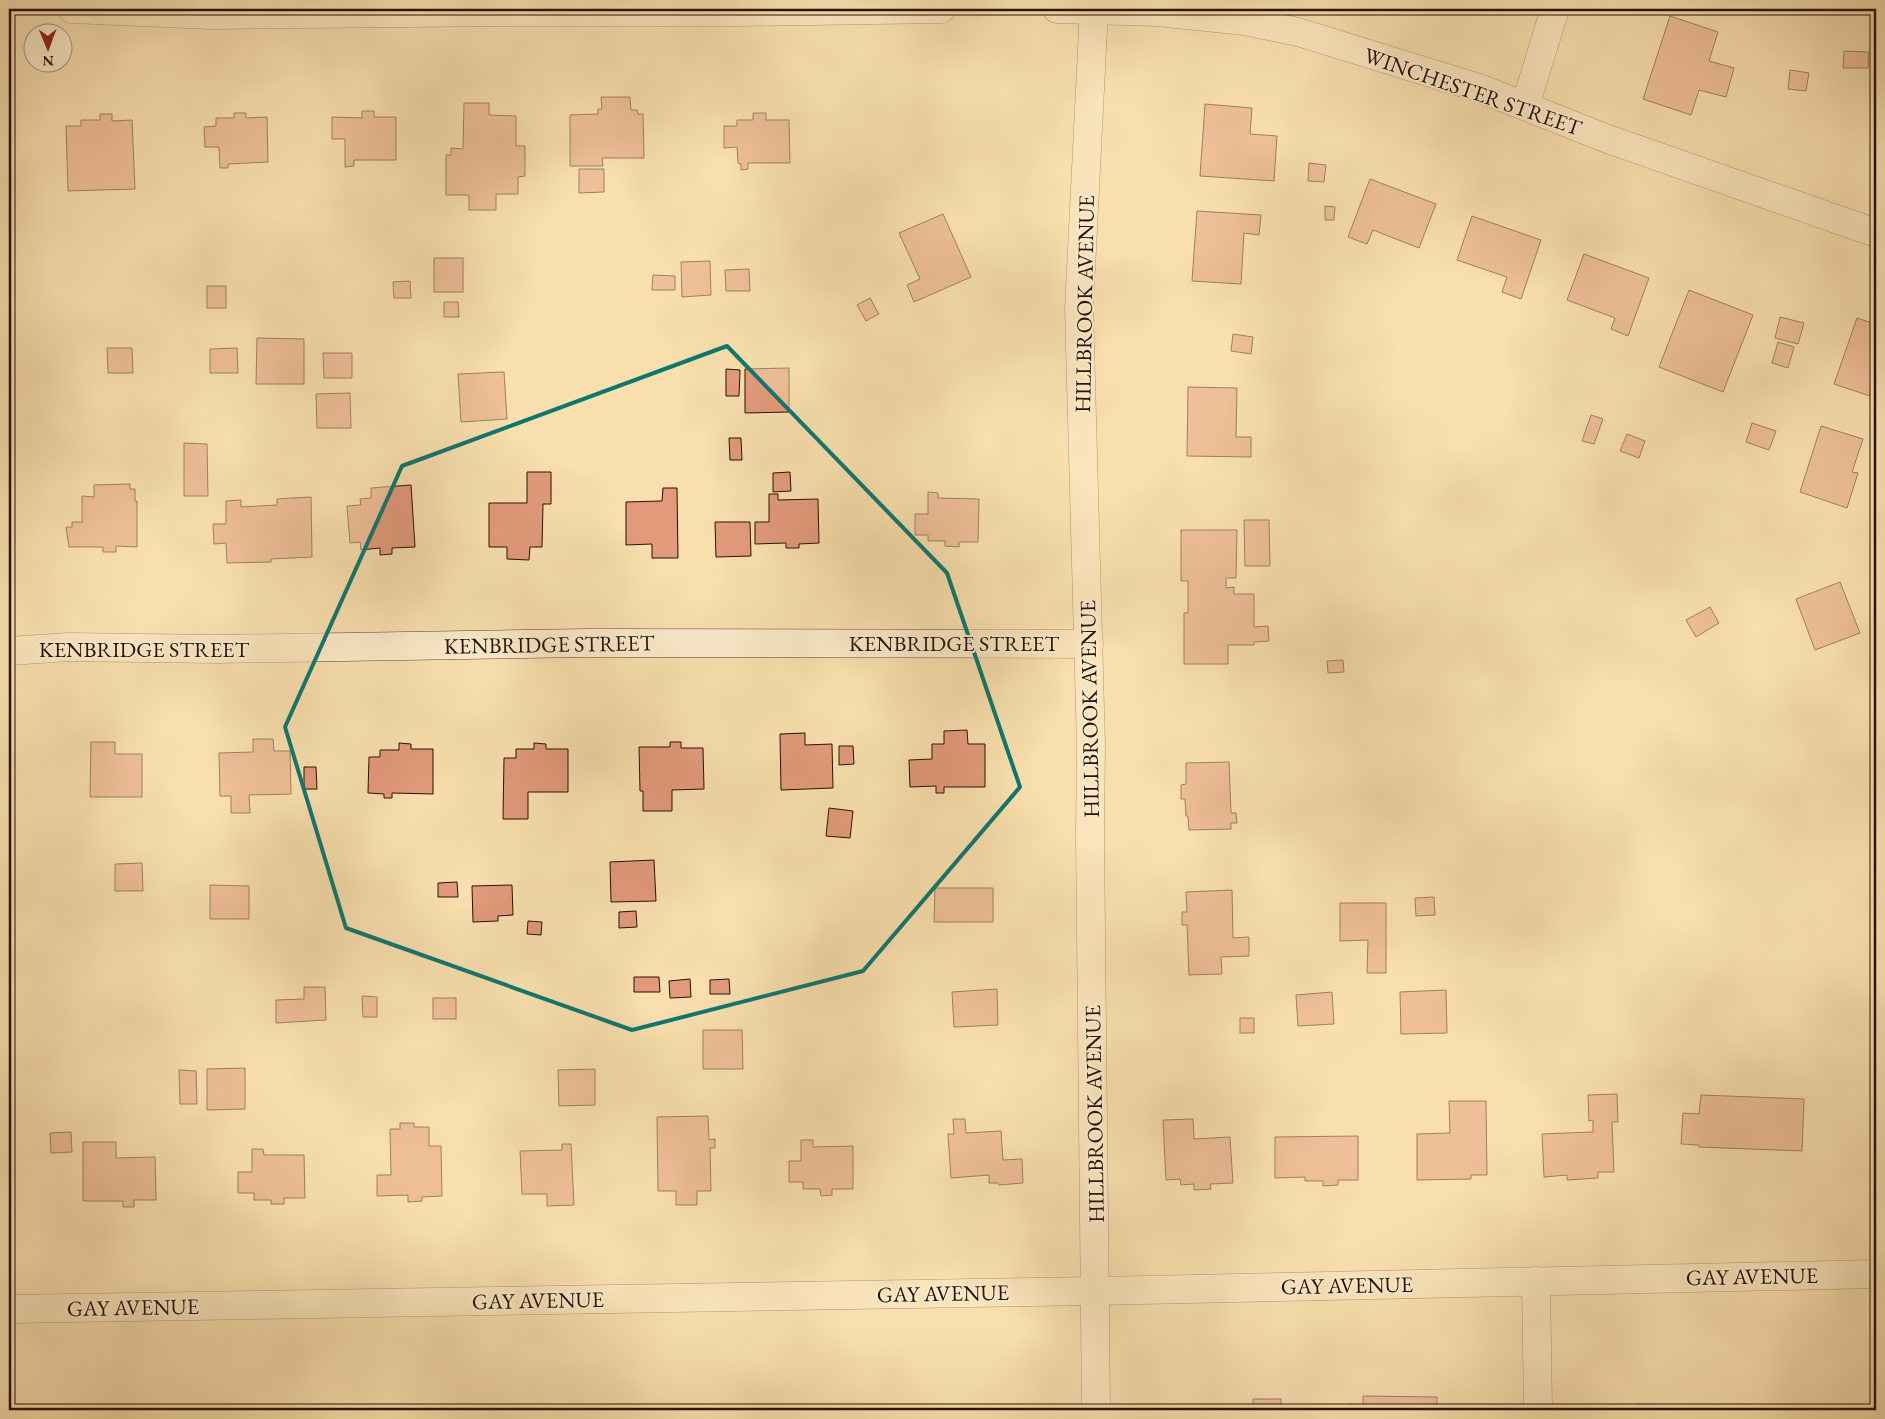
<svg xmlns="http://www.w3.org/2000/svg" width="1885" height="1419" font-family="'EB Garamond',serif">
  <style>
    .building { fill: #e29a7a; stroke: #261107 }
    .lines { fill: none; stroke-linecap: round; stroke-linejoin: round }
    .minor-casing { stroke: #5b4431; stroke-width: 29 }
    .minor { stroke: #fbeaca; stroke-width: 28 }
    .marked { fill: none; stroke: #0f766e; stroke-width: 4; stroke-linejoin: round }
    .labels { text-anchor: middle; stroke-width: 4; stroke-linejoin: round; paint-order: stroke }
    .street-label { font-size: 22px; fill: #261107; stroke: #fbeaca }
  </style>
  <rect width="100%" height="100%" fill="#f9dfae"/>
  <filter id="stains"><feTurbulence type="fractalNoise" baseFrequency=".004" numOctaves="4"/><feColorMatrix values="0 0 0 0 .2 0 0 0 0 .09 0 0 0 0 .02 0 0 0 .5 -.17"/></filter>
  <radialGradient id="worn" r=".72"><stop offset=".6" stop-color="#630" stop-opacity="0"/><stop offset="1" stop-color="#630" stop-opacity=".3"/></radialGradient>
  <g class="building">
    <polygon points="1670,16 1718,32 1709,61 1734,68 1726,97 1699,90 1691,115 1643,99"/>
    <polygon points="1844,51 1869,52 1868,68 1843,68"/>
    <polygon points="1790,70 1809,73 1806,91 1788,89"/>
    <polygon points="601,97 630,97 631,110 637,110 638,114 643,114 644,158 602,158 603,166 570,166 570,115 598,114 598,109 602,109"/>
    <polygon points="464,103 489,103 489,115 516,116 516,146 525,146 525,176 518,177 518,194 496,194 496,210 469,210 469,195 446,195 446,155 451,155 451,148 463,149"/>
    <polygon points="1205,104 1252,108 1250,134 1277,136 1274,181 1200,176"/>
    <polygon points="362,111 374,111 374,117 396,117 396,160 354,160 354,166 345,167 345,139 332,139 332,117 362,118"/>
    <polygon points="234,113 246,113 246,118 267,117 268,162 228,164 228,168 220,168 219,147 205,147 204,127 216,126 216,118 234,118"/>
    <polygon points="753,113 766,113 766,120 789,120 790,163 748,163 748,169 741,170 741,164 738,163 737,147 724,148 724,126 737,126 737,120 753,120"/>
    <polygon points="100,114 112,114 112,121 132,120 135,189 68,191 66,126 81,126 81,120 100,120"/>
    <polygon points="1309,163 1326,165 1324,182 1308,181"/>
    <polygon points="579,169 604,169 604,192 579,193"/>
    <polygon points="1370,179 1436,204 1419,248 1373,230 1367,244 1348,237"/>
    <polygon points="1325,206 1335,207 1334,220 1325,220"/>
    <polygon points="1197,211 1261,215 1259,235 1244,233 1241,284 1192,281"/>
    <polygon points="943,214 971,277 914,302 907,285 920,279 899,233"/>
    <polygon points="1472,216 1541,240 1521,299 1502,292 1507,277 1457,260"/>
    <polygon points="1584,254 1649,278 1628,336 1611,329 1615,318 1567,300"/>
    <rect x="434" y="258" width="29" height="34"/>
    <polygon points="710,261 711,295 682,297 681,262"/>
    <polygon points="749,269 750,291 726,291 725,270"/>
    <polygon points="653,275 675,276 675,290 652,290"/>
    <polygon points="410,281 411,298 394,298 393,282"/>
    <rect x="207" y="286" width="19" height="22"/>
    <polygon points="1689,290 1753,315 1723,392 1659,367"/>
    <polygon points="870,298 879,314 866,321 857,305"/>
    <polygon points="444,302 458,302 459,317 444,317"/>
    <polygon points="1780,317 1804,323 1798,344 1775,338"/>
    <polygon points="1857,318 1876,324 1876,398 1834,384"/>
    <polygon points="1233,334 1253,337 1251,354 1231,351"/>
    <polygon points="257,338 304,339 304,384 256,384"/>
    <polygon points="1778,342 1794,347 1788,368 1772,363"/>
    <polygon points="107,348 132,348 133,373 108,373"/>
    <polygon points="237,348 238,373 210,373 210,349"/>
    <polygon points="323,353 352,353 352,378 324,378"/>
    <polygon points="789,368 789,412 745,413 745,369"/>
    <polygon points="726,369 740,370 739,396 726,396"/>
    <polygon points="504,372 507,419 461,422 458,374"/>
    <polygon points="1188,387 1237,388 1236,437 1251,437 1251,457 1187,456"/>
    <polygon points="350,393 351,428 317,428 316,394"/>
    <polygon points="1591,415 1603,419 1594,444 1582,441"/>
    <polygon points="1752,423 1776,431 1769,450 1746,442"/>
    <polygon points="1821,426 1863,439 1852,472 1858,473 1847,508 1800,492"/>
    <polygon points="1627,434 1645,441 1639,458 1620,451"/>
    <polygon points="729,438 741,438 742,460 730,460"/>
    <polygon points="184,443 207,444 208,496 184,496"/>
    <polygon points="527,472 551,472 551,504 543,504 542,547 530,547 529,560 507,559 507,547 489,547 489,503 527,503"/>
    <polygon points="790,472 791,491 773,492 773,473"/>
    <polygon points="130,484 130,489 135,489 135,501 137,501 137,547 116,546 116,552 103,552 103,547 69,547 66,527 72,527 72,522 82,522 82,496 94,497 94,485"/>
    <polygon points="411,485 415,547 392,548 392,554 380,555 380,548 361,550 360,542 350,543 347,506 361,505 360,499 371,498 371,488"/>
    <polygon points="663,488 677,488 678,558 652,558 652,544 626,545 626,502 662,501"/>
    <polygon points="928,492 938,493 938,498 979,499 978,542 959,542 959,547 945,546 945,541 928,541 928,535 915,535 915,514 928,514"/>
    <polygon points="769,494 778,494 778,500 818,499 819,543 799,544 799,548 786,548 786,543 755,544 755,522 769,522"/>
    <polygon points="311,497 312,557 271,559 271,562 227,563 226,543 214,544 213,524 226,524 226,501 241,500 241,507 277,505 277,499"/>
    <polygon points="1244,520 1269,520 1270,566 1245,566"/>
    <polygon points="715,522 750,522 751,556 716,557"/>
    <polygon points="1181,530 1237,530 1236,578 1226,578 1226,588 1234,587 1234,594 1254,594 1254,627 1268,626 1269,641 1254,642 1254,645 1228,645 1228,664 1184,664 1184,613 1188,613 1188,581 1181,581"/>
    <polygon points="1840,582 1860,633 1815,650 1796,599"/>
    <polygon points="1710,607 1719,623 1696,637 1686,620"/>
    <polygon points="1343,660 1344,672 1328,673 1327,661"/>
    <polygon points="967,730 968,744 985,744 985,787 944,787 944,793 936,793 936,786 910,787 909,760 932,759 932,744 944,744 944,731"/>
    <polygon points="805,733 805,745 832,744 833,788 781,790 780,734"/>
    <polygon points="253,739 273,739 274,751 290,751 291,794 249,795 250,813 231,813 231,796 220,796 219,753 253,752"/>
    <polygon points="91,742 115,742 115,754 142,754 142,797 90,797"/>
    <polygon points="670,742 681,742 681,748 703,748 704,789 672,790 672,811 643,811 643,791 640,791 639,747 670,747"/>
    <polygon points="399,743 411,744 411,749 433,749 433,794 392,793 392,798 384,798 384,794 368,793 369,757 380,757 380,750 399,750"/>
    <polygon points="534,743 546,744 546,749 568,749 568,792 528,792 528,819 503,819 504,758 516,758 516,749 534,749"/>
    <polygon points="839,746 853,746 854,764 839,765"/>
    <polygon points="1229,762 1231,813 1236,813 1237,823 1231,823 1231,829 1189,830 1188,816 1186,816 1185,799 1181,799 1181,785 1186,784 1186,763"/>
    <polygon points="304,767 316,767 317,789 304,789"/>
    <polygon points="829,808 853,811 850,838 826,836"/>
    <polygon points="654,860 656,901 611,902 610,862"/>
    <polygon points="142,863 143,891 115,891 115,864"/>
    <polygon points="457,882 458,897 438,897 438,883"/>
    <polygon points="210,885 249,886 249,919 210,919"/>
    <polygon points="512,885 513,915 498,916 498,921 473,922 472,886"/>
    <polygon points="935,888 993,888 993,922 934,922"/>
    <polygon points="1232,890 1233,938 1249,937 1249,956 1221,957 1222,974 1189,975 1187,925 1182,925 1182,912 1187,912 1186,892"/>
    <polygon points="1434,897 1435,915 1416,916 1415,898"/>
    <polygon points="1340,903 1386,903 1386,973 1367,973 1368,940 1340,941"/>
    <polygon points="636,911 637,927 619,928 619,912"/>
    <polygon points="528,921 542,922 541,935 527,934"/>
    <polygon points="634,977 659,977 660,992 634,992"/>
    <polygon points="690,979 691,997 670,998 669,981"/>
    <polygon points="729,979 730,994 710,994 710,980"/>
    <polygon points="304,987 325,987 326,1020 276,1023 276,1000 304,999"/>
    <polygon points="997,989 998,1025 954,1027 952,992"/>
    <polygon points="1446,990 1447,1033 1401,1034 1400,992"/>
    <polygon points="1332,992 1334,1024 1298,1026 1296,995"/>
    <polygon points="362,996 377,997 377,1017 363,1017"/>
    <rect x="433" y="998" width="23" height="21"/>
    <rect x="1240" y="1018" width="14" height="15"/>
    <polygon points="703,1030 742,1030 743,1069 703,1069"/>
    <polygon points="245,1068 245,1109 207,1110 207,1069"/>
    <polygon points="595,1069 595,1105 559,1106 558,1070"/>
    <polygon points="179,1070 196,1071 197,1104 180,1104"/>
    <polygon points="1617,1094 1618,1122 1612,1122 1614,1172 1598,1172 1598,1178 1567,1180 1567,1175 1544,1177 1542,1134 1593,1132 1593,1120 1589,1121 1588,1095"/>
    <polygon points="1701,1095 1804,1099 1802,1151 1699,1147 1699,1145 1681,1144 1683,1113 1699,1114"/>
    <polygon points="1449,1101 1486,1101 1487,1175 1471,1175 1471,1179 1417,1180 1417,1134 1450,1133"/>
    <polygon points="708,1116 709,1140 715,1139 715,1148 710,1148 711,1191 697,1191 697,1205 676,1205 676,1191 658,1191 657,1117"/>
    <polygon points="953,1119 965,1119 966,1133 1001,1131 1003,1160 1022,1159 1023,1183 999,1185 998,1183 989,1183 989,1175 951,1178 948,1134 954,1134"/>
    <polygon points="1193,1119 1194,1139 1230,1137 1233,1183 1210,1184 1211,1189 1194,1190 1194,1184 1181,1185 1180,1179 1166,1180 1163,1120"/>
    <polygon points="400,1123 414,1123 414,1127 429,1127 429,1146 441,1146 442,1196 422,1197 422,1201 408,1202 408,1195 377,1196 377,1175 391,1175 390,1129 400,1129"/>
    <polygon points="71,1132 72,1152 51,1153 50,1133"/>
    <polygon points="1358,1136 1358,1180 1338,1180 1338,1185 1323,1186 1323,1181 1305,1181 1305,1177 1275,1178 1275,1137"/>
    <polygon points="801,1140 813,1140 813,1147 853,1146 853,1189 832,1189 832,1195 821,1196 820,1189 803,1189 803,1182 789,1182 789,1161 801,1161"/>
    <polygon points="83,1142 116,1142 116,1158 155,1157 156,1200 134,1200 134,1207 123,1207 123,1201 83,1201"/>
    <polygon points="562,1144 571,1144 574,1205 547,1206 547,1194 522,1194 520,1151 562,1150"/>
    <polygon points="252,1149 263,1149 264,1155 304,1155 305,1198 284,1198 284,1204 271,1204 271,1200 254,1200 254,1193 238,1193 238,1172 252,1172"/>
    <polygon points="1363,1396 1437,1397 1437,1410 1348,1410 1349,1404 1363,1405"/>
    <polygon points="1253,1399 1281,1399 1281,1410 1185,1410 1201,1410 1201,1405 1253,1405"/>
    <polygon points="1636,1404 1699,1405 1698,1410 1636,1410"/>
  </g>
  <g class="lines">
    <defs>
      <g id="minor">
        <polyline points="72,9 211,15 520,12 737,12 941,9"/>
        <polyline points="1057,9 1157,12 1245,21 1298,32 1479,88 1605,138 1876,233"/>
        <polyline points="1094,9 1079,309 1091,745 1090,836 1096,1410"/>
        <polyline points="1525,106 1555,9"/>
        <polyline points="9,651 69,647 216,649 586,643 1089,644"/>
        <polyline points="1536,1281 1538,1410"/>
        <polyline points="9,1309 1096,1291 1876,1274"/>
      </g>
    </defs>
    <use href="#minor" class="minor-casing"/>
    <use href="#minor" class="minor"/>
  </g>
  <path d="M0 0H1885V1419H0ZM727 346 947 573 1020 787 863 971 632 1030 346 928 285 727 402 466Z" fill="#f9dfae" fill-opacity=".55" fill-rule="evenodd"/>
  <path class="marked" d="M727 346 947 573 1020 787 863 971 632 1030 346 928 285 727 402 466Z"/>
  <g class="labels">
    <g class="street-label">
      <text transform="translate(1473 91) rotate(19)" y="8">WINCHESTER STREET</text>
      <text transform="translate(1084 304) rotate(-89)" y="8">HILLBROOK AVENUE</text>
      <text x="954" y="651">KENBRIDGE STREET</text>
      <text transform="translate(549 644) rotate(-1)" y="8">KENBRIDGE STREET</text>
      <text x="144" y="657">KENBRIDGE STREET</text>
      <text transform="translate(1089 709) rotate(-91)" y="8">HILLBROOK AVENUE</text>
      <text transform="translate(1094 1114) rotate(-91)" y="8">HILLBROOK AVENUE</text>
      <text transform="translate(1752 1276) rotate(-1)" y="8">GAY AVENUE</text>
      <text transform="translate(1347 1285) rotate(-1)" y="8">GAY AVENUE</text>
      <text transform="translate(943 1293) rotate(-1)" y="8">GAY AVENUE</text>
      <text transform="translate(538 1300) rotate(-1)" y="8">GAY AVENUE</text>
      <text transform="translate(133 1307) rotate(-1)" y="8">GAY AVENUE</text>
    </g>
  </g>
  <rect width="1885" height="1419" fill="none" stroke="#f9dfae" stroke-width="30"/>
  <rect x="10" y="10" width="1865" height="1399" fill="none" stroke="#261107" stroke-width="2.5"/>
  <rect x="15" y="15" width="1855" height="1389" fill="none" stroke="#261107"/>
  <g transform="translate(48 48) rotate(179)"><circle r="24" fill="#fbeaca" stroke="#a6937c"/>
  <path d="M0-4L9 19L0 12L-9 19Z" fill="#8f2418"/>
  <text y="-8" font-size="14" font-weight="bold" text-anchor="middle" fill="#261107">N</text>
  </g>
  <rect width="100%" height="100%" filter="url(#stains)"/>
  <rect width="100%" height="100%" fill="url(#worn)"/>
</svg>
